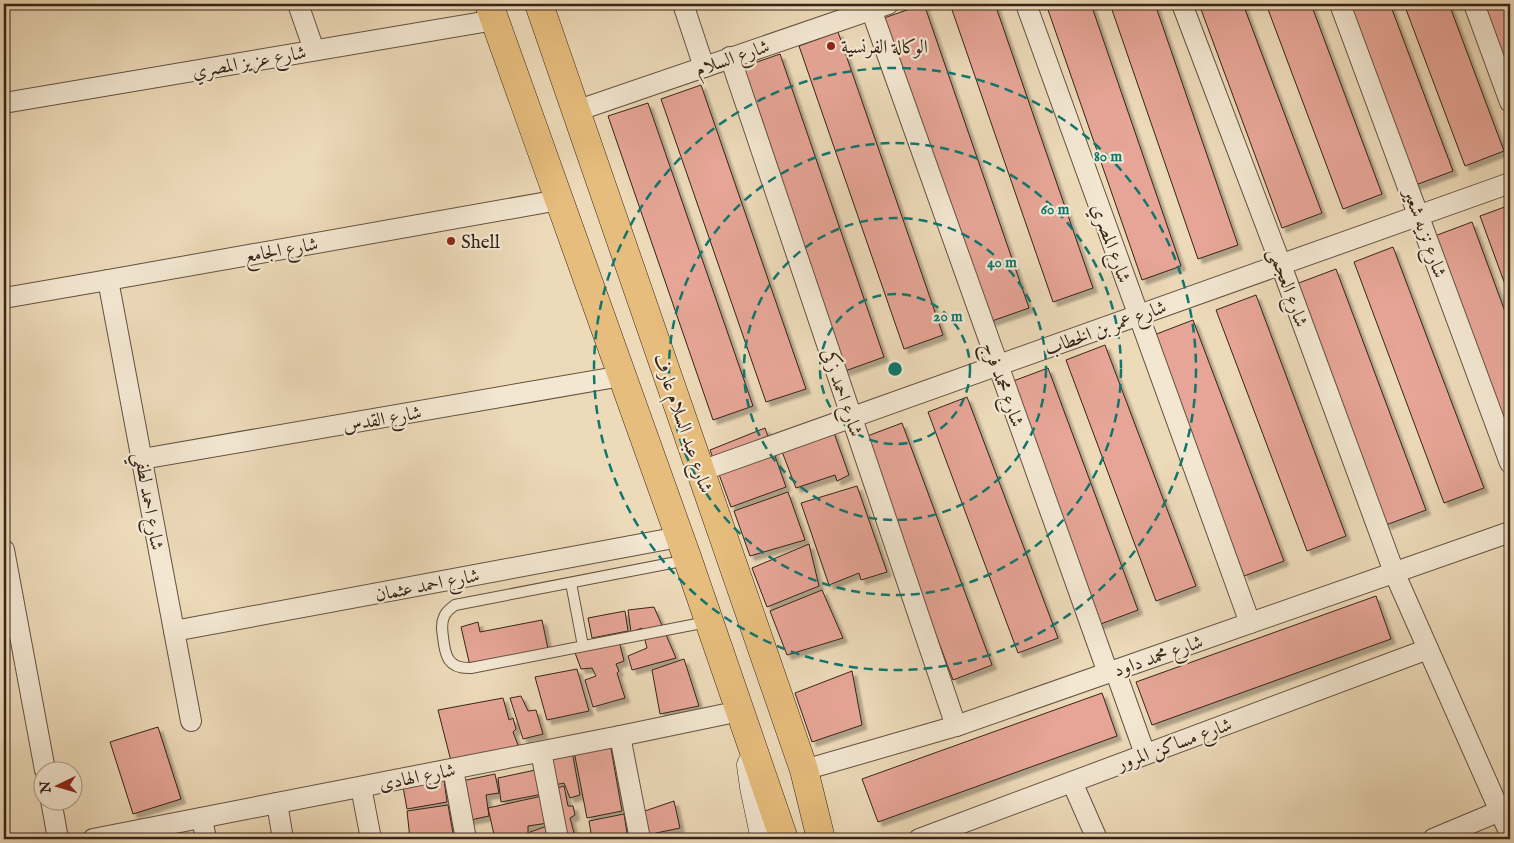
<svg xmlns="http://www.w3.org/2000/svg" width="1514" height="843" font-family="'IM FELL English',Amiri,serif">
  <style>
    .building { fill: #e6a596; stroke: #362417; filter: url(#shadow) }
    .lines { fill: none; stroke-linecap: round; stroke-linejoin: round }
    .service-casing { stroke: #645240; stroke-width: 12 }
    .minor-casing { stroke: #645240; stroke-width: 22 }
    .secondary-casing { stroke: #362417; stroke-width: 29 }
    .primary-casing { stroke: #362417; stroke-width: 29 }
    .service { stroke: #f3e7d2; stroke-width: 10 }
    .minor { stroke: #f3e7d2; stroke-width: 20 }
    .secondary { stroke: #f3e7d2; stroke-width: 28 }
    .primary { stroke: #e6bd7c; stroke-width: 28 }
    .ring { fill: none; stroke: #0f766e; stroke-width: 2.5; stroke-dasharray: 9 6 }
    .poi-dot { fill: #8f2418; stroke: #f3e7d2; stroke-width: 2 }
    .labels { text-anchor: middle; stroke-width: 4.5; stroke-linejoin: round; paint-order: stroke }
    .poi-label { font-size: 19px; fill: #362417; stroke: #f3e7d2; text-anchor: start }
    .street-label { font-size: 19px; fill: #362417; stroke: #f3e7d2 }
    .centre { fill: #0f766e; stroke: #f3e7d2; stroke-width: 2.5 }
    .ring-label { font-size: 15px; text-anchor: middle; font-weight: bold; fill: #0f766e; stroke: #f3e7d2; stroke-width: 4.5; stroke-linejoin: round; paint-order: stroke }
  </style>
  <defs>
    <filter id="shadow"><feDropShadow dx="4.5" dy="4.5" stdDeviation="1" flood-color="#0004"/></filter>
  </defs>
  <rect width="100%" height="100%" fill="#eddab9"/>
  <filter id="stains"><feTurbulence type="fractalNoise" baseFrequency=".004" numOctaves="4"/><feColorMatrix values="0 0 0 0 .2 0 0 0 0 .09 0 0 0 0 .02 0 0 0 .5 -.17"/></filter>
  <radialGradient id="worn" r=".72"><stop offset=".6" stop-color="#630" stop-opacity="0"/><stop offset="1" stop-color="#630" stop-opacity=".3"/></radialGradient>
  <g class="building">
    <polygon points="924,4 1029,308 989,322 884,18"/>
    <polygon points="950,4 995,4 1093,288 1053,302"/>
    <polygon points="1046,4 1091,4 1181,266 1142,280"/>
    <polygon points="1110,4 1155,4 1238,245 1198,259"/>
    <polygon points="1199,4 1243,4 1322,213 1282,228"/>
    <polygon points="1266,4 1311,4 1382,194 1343,209"/>
    <polygon points="1345,4 1390,4 1453,171 1413,186"/>
    <polygon points="1404,4 1449,4 1504,151 1465,166"/>
    <polygon points="1482,4 1510,4 1510,80"/>
    <polygon points="838,32 943,335 904,349 799,46"/>
    <polygon points="780,54 884,357 845,371 740,68"/>
    <polygon points="701,85 806,389 766,402 661,99"/>
    <polygon points="648,103 753,406 713,420 608,116"/>
    <polygon points="1510,205 1510,298 1480,216"/>
    <polygon points="1472,222 1510,325 1510,445 1432,237"/>
    <polygon points="1393,247 1484,488 1444,503 1354,262"/>
    <polygon points="1336,269 1426,510 1386,525 1296,284"/>
    <polygon points="1256,295 1346,536 1307,551 1216,310"/>
    <polygon points="1193,320 1284,561 1244,576 1154,335"/>
    <polygon points="1105,345 1196,586 1156,601 1066,360"/>
    <polygon points="1048,368 1138,610 1098,625 1008,383"/>
    <polygon points="967,397 1058,638 1018,653 928,412"/>
    <polygon points="902,423 992,665 953,680 862,438"/>
    <polygon points="765,428 786,487 731,507 710,450"/>
    <polygon points="833,430 849,475 837,481 835,475 796,488 781,449"/>
    <polygon points="857,486 887,572 861,580 859,573 829,585 801,503"/>
    <polygon points="788,492 805,540 750,556 734,511"/>
    <polygon points="809,544 819,586 767,607 752,568"/>
    <polygon points="822,590 843,638 787,655 770,611"/>
    <polygon points="1376,596 1391,639 1152,725 1136,682"/>
    <polygon points="654,607 676,658 632,670 628,656 647,648 642,628 631,632 628,610"/>
    <polygon points="625,611 628,631 592,638 588,618"/>
    <polygon points="542,620 548,649 470,666 461,627 478,622 480,632"/>
    <polygon points="619,641 624,661 616,664 619,671 617,673 625,698 593,707 585,680 596,676 592,668 581,669 574,650"/>
    <polygon points="684,659 699,706 660,714 652,670"/>
    <polygon points="577,669 589,711 547,720 535,677"/>
    <polygon points="852,671 862,725 812,742 795,693"/>
    <polygon points="1102,693 1117,736 878,822 862,779"/>
    <polygon points="521,696 528,711 536,710 543,734 523,739 510,698"/>
    <polygon points="503,698 509,720 513,718 516,729 513,732 521,753 453,769 438,710"/>
    <polygon points="158,727 181,799 133,814 110,742"/>
    <polygon points="610,743 622,811 587,818 574,751"/>
    <polygon points="572,751 580,795 570,798 564,783 550,786 544,757"/>
    <polygon points="540,769 543,794 501,802 498,778"/>
    <polygon points="443,772 447,802 407,809 402,781"/>
    <polygon points="495,774 499,793 486,795 489,816 466,821 457,782"/>
    <polygon points="564,786 568,806 573,806 575,815 570,818 574,833 560,838 551,790"/>
    <polygon points="542,796 548,823 528,826 528,837 518,839 495,839 488,808"/>
    <polygon points="674,801 680,828 642,836 639,813"/>
    <polygon points="448,805 454,839 410,839 407,811"/>
    <polygon points="624,814 628,839 592,839 589,821"/>
    <polygon points="547,826 550,839 531,839 530,832"/>
  </g>
  <g class="lines">
    <defs>
      <g id="service">
        <path d="M687 560 455 605C450 609 446 611 444 617 441 623 442 630 443 637 445 656 448 669 471 668L707 622"/>
        <polyline points="571,583 583,646"/>
      </g>
      <g id="minor">
        <polyline points="298,4 314,50"/>
        <polyline points="683,4 704,67"/>
        <polyline points="1026,4 1250,623"/>
        <polyline points="1182,4 1281,265 1394,572 1510,834"/>
        <polyline points="1340,4 1510,463"/>
        <polyline points="1474,4 1510,102"/>
        <polyline points="871,9 1108,673"/>
        <polyline points="730,57 956,726"/>
        <polyline points="4,103 495,20"/>
        <polyline points="576,111 888,4"/>
        <polyline points="108,280 191,721"/>
        <polyline points="4,298 108,280 559,200"/>
        <polyline points="142,459 622,376"/>
        <polyline points="701,471 1510,183"/>
        <polyline points="4,550 45,770"/>
        <polyline points="174,631 679,537"/>
        <polyline points="1115,670 1145,754"/>
        <polyline points="620,736 640,839"/>
        <polyline points="541,752 558,839"/>
        <polyline points="453,769 466,839"/>
        <polyline points="804,770 956,726 1510,532"/>
        <polyline points="1072,782 1097,839"/>
        <polyline points="361,787 371,839"/>
        <polyline points="51,800 58,839"/>
        <polyline points="277,803 283,839"/>
        <polyline points="202,818 206,839"/>
        <polyline points="93,839 620,736 740,711"/>
        <polyline points="919,839 1428,649"/>
        <polyline points="1433,839 1500,811"/>
      </g>
      <polyline id="secondary" points="751,765 754,787 765,839"/>
      <g id="primary">
        <polyline points="489,4 688,560 784,839"/>
        <polyline points="539,4 804,770 821,839"/>
      </g>
    </defs>
    <use href="#service" class="service-casing"/>
    <use href="#minor" class="minor-casing"/>
    <use href="#secondary" class="secondary-casing"/>
    <use href="#primary" class="primary-casing"/>
    <use href="#service" class="service"/>
    <use href="#minor" class="minor"/>
    <use href="#secondary" class="secondary"/>
    <use href="#primary" class="primary"/>
  </g>
  <g class="ring">
    <circle cx="895" cy="369" r="75"/>
    <circle cx="895" cy="369" r="151"/>
    <circle cx="895" cy="369" r="226"/>
    <circle cx="895" cy="369" r="301"/>
  </g>
  <g class="poi-dot">
    <circle cx="831" cy="46" r="5"/>
    <circle cx="451" cy="241" r="5"/>
  </g>
  <g class="labels">
    <g class="poi-label">
      <text x="841" y="53">الوكالة الفرنسية</text>
      <text x="461" y="248">Shell</text>
    </g>
    <g class="street-label">
      <text transform="translate(732 57) rotate(-19)" y="7">شارع السلام</text>
      <text transform="translate(249 61) rotate(-10)" y="7">شارع عزيز المصري</text>
      <text transform="translate(1426 233) rotate(70)" y="7">شارع نزيه شعير</text>
      <text transform="translate(1112 243) rotate(70)" y="7">شارع المصري</text>
      <text transform="translate(281 249) rotate(-10)" y="7">شارع الجامع</text>
      <text transform="translate(1289 287) rotate(70)" y="7">شارع العجمى</text>
      <text transform="translate(1105 327) rotate(-20)" y="7">شارع عمر بن الخطاب</text>
      <text transform="translate(1004 384) rotate(70)" y="7">شارع محمد فرج</text>
      <text transform="translate(843 392) rotate(71)" y="7">شارع احمد زكى</text>
      <text transform="translate(382 418) rotate(-10)" y="7">شارع القدس</text>
      <text transform="translate(684 423) rotate(71)" y="7">شارع عبد السلام عارف</text>
      <text transform="translate(150 501) rotate(80)" y="7">شارع احمد لطفي</text>
      <text transform="translate(427 584) rotate(-11)" y="7">شارع احمد عثمان</text>
      <text transform="translate(1158 655) rotate(-19)" y="7">شارع محمد داود</text>
      <text transform="translate(1174 743) rotate(-20)" y="7">شارع مساكن المرور</text>
      <text transform="translate(417 776) rotate(-11)" y="7">شارع الهادى</text>
    </g>
  </g>
  <circle cx="895" cy="369" r="8" class="centre"/>
  <g class="ring-label">
    <text x="1108" y="161">80 m</text>
    <text x="1055" y="214">60 m</text>
    <text x="1002" y="267">40 m</text>
    <text x="948" y="321">20 m</text>
  </g>
  <rect width="1514" height="843" fill="none" stroke="#eddab9" stroke-width="20"/>
  <rect x="5" y="5" width="1504" height="833" fill="none" stroke="#362417" stroke-width="2.5"/>
  <rect x="10" y="10" width="1494" height="823" fill="none" stroke="#362417"/>
  <g transform="translate(58 786) rotate(265)"><circle r="24" fill="#f3e7d2" stroke="#a79987"/>
  <path d="M0-4L9 19L0 12L-9 19Z" fill="#8f2418"/>
  <text y="-8" font-size="14" font-weight="bold" text-anchor="middle" fill="#362417">N</text>
  </g>
  <rect width="100%" height="100%" filter="url(#stains)"/>
  <rect width="100%" height="100%" fill="url(#worn)"/>
</svg>
